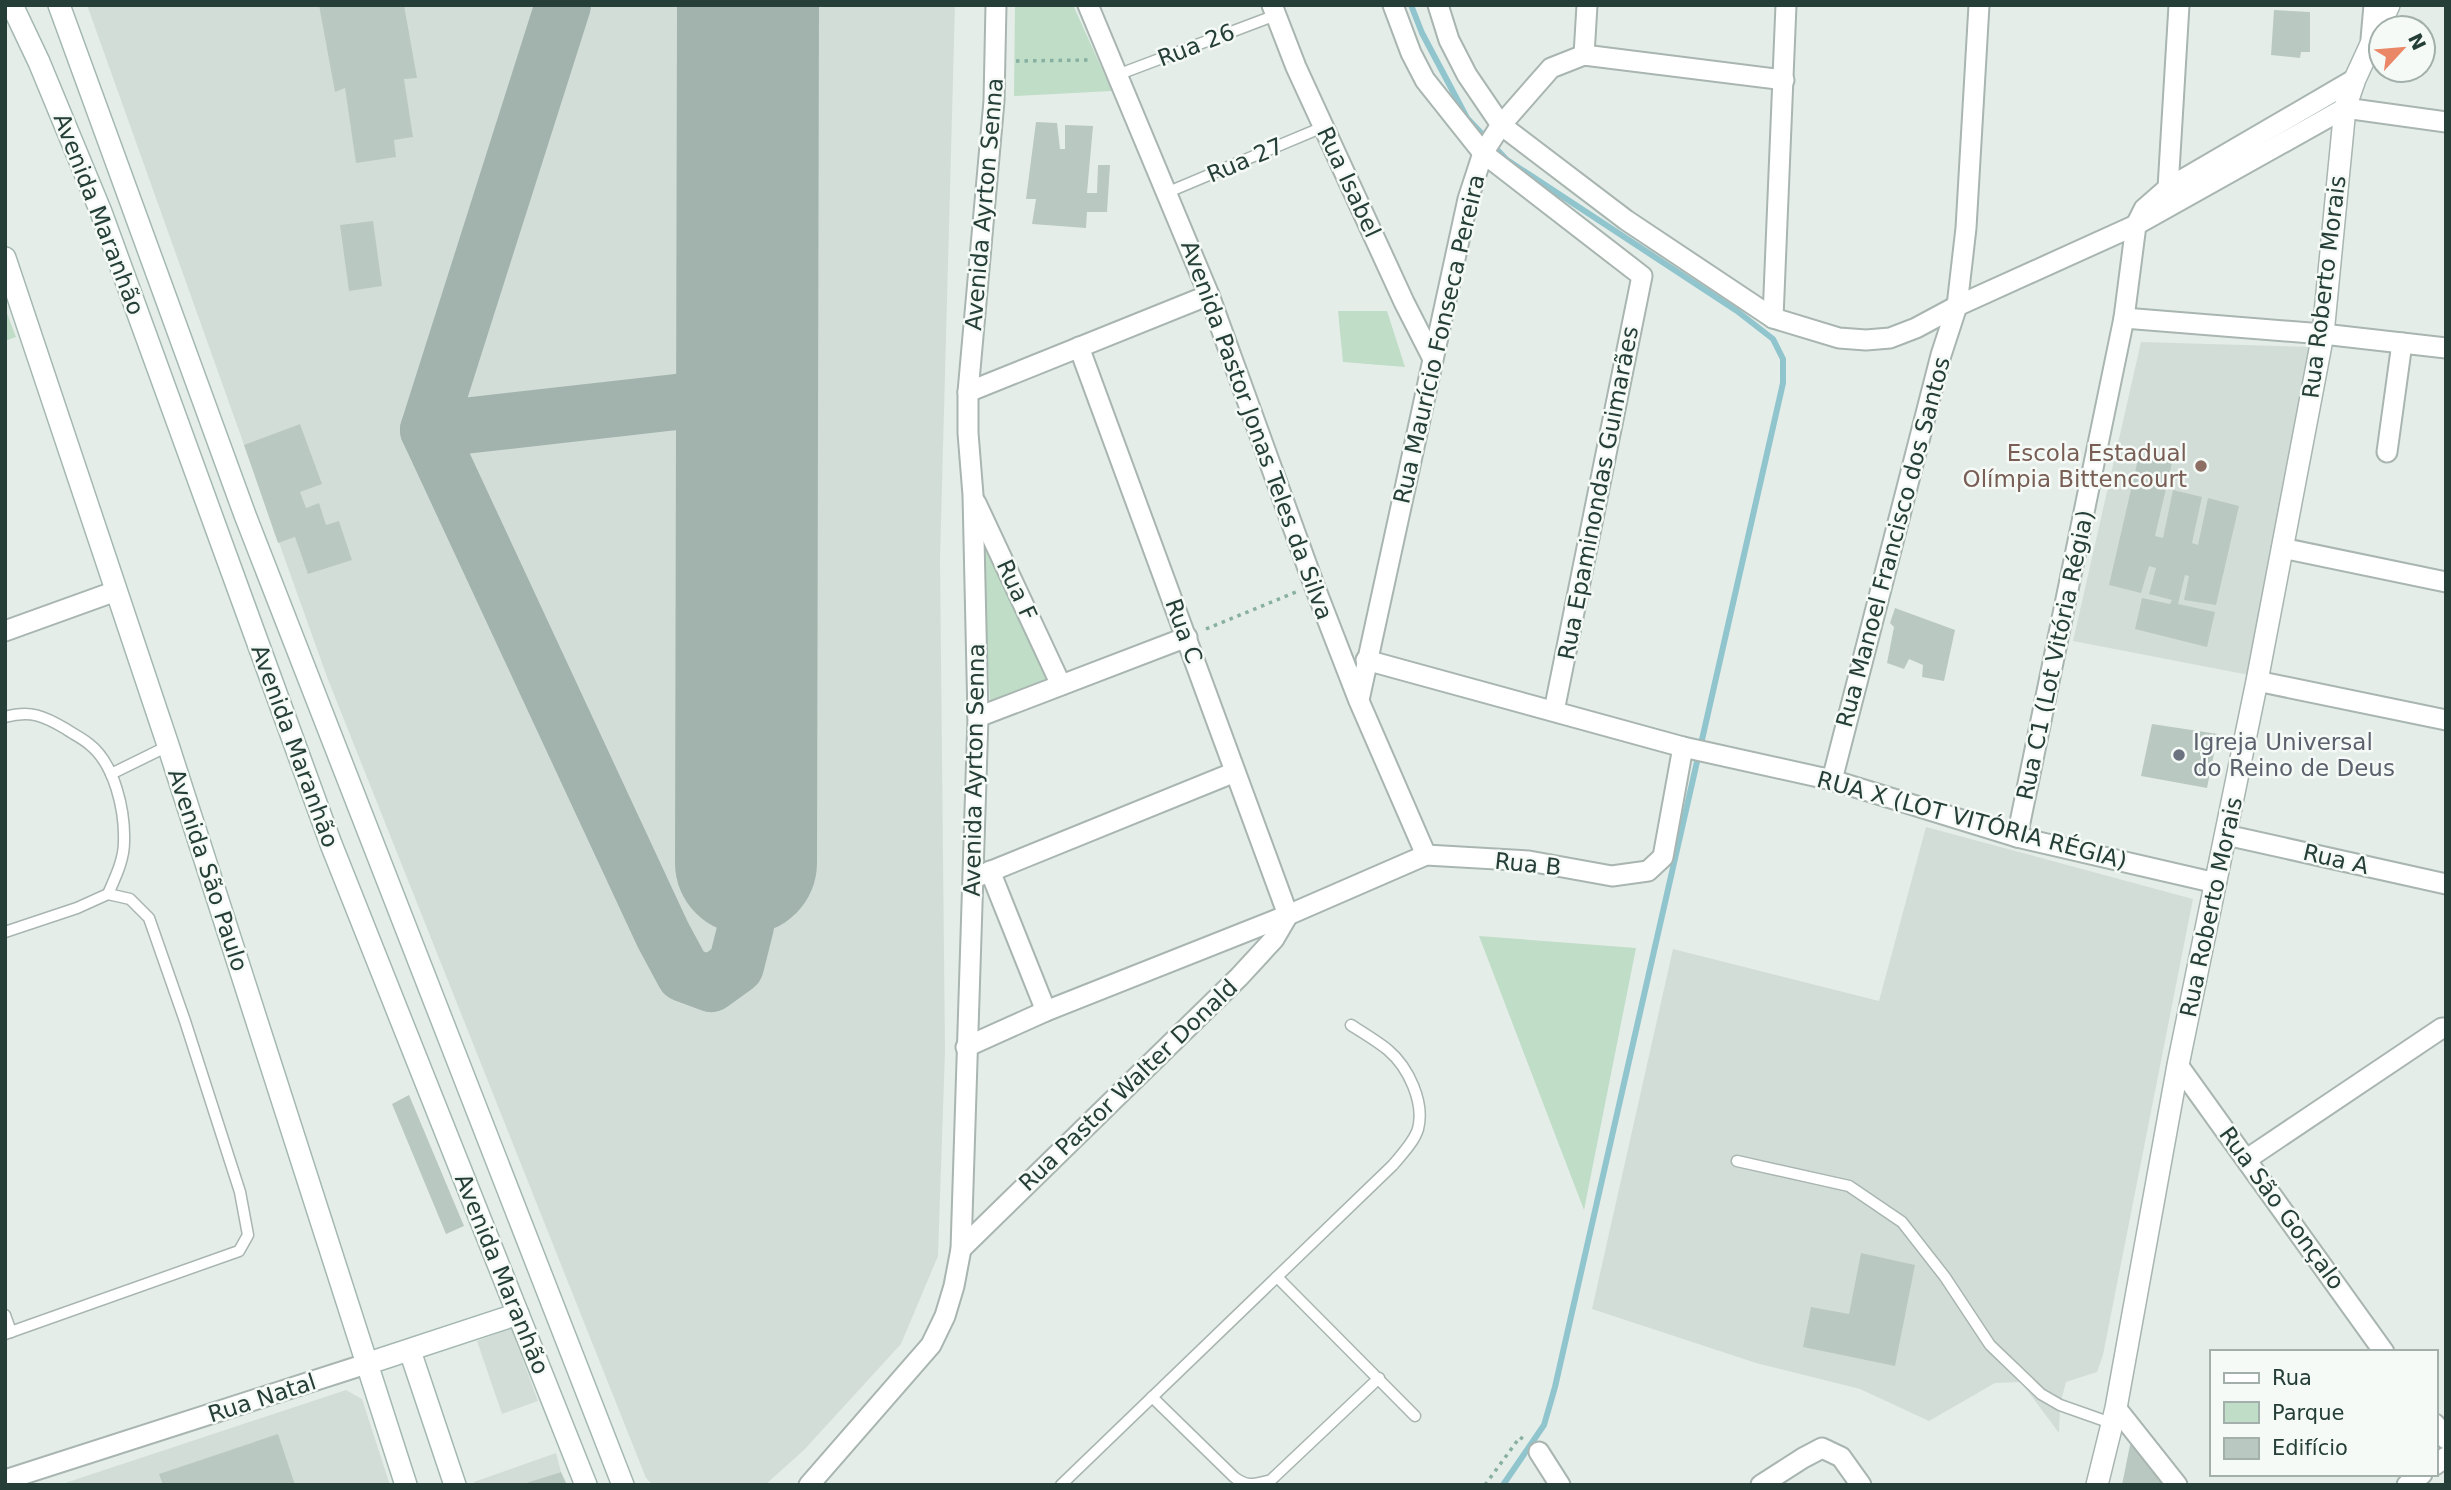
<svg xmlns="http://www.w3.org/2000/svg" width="2451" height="1490" font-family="'DejaVu Sans',sans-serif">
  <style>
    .built { fill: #d3ddd8 }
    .green { fill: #bfddc7 }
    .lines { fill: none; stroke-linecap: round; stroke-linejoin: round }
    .stream { stroke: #91c5ce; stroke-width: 6 }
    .taxiway { stroke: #a2b3ae; stroke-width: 56 }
    .runway { stroke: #a2b3ae; stroke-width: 142 }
    .building { fill: #bac8c2 }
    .service-casing { stroke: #a8b5b0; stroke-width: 13 }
    .minor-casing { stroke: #a8b5b0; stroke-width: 23 }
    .tertiary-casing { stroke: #a8b5b0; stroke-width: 24 }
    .secondary-casing { stroke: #a4b8b1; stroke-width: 24 }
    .path { stroke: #87afa2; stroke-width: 3.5; stroke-dasharray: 3.5 5; stroke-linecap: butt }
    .service { stroke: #fff; stroke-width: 10 }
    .minor { stroke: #fff; stroke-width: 19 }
    .tertiary { stroke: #fff; stroke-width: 21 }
    .secondary { stroke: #fff; stroke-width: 21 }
    .education-dot { fill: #8d6e63; stroke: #f5faf7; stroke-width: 2.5 }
    .worship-dot { fill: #6b7280; stroke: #f5faf7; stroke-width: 2.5 }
    .labels { text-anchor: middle; stroke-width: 5; stroke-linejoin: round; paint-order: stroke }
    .street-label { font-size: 23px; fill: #253e37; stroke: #f5faf7 }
    .education-label { font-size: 23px; fill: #785e54; stroke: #f5faf7; text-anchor: end }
    .worship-label { font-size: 23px; fill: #5b616d; stroke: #f5faf7; text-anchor: start }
  </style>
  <rect width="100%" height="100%" fill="#e5ede9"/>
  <g class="built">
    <polygon points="87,5 955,5 940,559 945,1051 938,1256 901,1344 804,1450 765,1485 653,1485 646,1478 327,677"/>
    <polygon points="2141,342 2311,347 2249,675 2073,641"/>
    <polygon points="1926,827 2193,899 2103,1355 2097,1372 2066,1382 2060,1405 2059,1433 2021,1382 1995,1383 1929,1421 1860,1389 1756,1363 1592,1309 1673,949 1879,1001"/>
    <polygon points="511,1328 538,1401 502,1414 477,1341"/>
    <polygon points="346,1390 362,1399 390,1485 59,1485"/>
    <polygon points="556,1453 561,1472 521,1485 475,1485 474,1482"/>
  </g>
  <g class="green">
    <polygon points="1015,5 1073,5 1112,91 1014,96"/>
    <polygon points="5,308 16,337 5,341"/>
    <polygon points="1338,311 1387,311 1405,367 1343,362"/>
    <polygon points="982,538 1047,679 990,701"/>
    <polygon points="1479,936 1636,948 1584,1210"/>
  </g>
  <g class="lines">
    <polyline class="stream" points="1411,5 1422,33 1467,118 1507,160 1737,311 1773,339 1783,359 1783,383 1555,1387 1544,1425 1503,1485"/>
    <g class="taxiway">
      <polyline points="563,5 428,430 663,935 684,974 711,984 736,966 746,926 746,863"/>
      <polyline points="428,430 747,394"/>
    </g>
    <polyline class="runway" points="746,863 748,5"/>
  </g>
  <g class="building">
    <polygon points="319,5 404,5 417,78 404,79 413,137 394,140 396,157 356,163 345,88 335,92"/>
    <polygon points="2274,10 2310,12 2310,52 2301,52 2300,58 2271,55"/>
    <polygon points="1036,122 1057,123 1060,149 1065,149 1065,125 1093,126 1087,193 1097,193 1098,165 1110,165 1107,212 1087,212 1086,228 1032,224 1036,199 1026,199"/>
    <polygon points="373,221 382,286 349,291 340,225"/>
    <polygon points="300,424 322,484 300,492 306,508 319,503 326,525 339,521 352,560 308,574 295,537 278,543 244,445"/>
    <polygon points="2139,455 2172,463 2155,536 2163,538 2173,490 2202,497 2192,543 2198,545 2208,498 2239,506 2216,605 2184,600 2189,576 2185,575 2178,604 2215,612 2207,647 2135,629 2142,598 2170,604 2172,600 2149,594 2156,568 2149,566 2141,593 2109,585"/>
    <polygon points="1895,608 1955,630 1944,681 1922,677 1923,665 1909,659 1904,669 1887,663 1894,627 1890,623"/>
    <polygon points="2152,724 2218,734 2207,788 2141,776"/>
    <polygon points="409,1095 464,1226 446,1234 392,1104"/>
    <polygon points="1861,1253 1915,1265 1895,1366 1803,1347 1811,1307 1849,1314"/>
    <polygon points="278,1434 295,1485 163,1485 159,1474"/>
    <polygon points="2130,1445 2140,1447 2169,1485 2122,1485"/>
    <polygon points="561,1472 567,1485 523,1485 523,1484"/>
  </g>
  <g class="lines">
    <defs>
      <g id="service">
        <polyline points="1117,75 1276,15"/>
        <polyline points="1166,193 1323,127"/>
        <path d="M5 717C31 710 44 716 66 729 73 734 82 738 89 744 115 764 125 811 124 842 124 860 115 878 108 894"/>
        <polyline points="111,774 168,746"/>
        <polyline points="5,932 77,908 108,894 130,899 149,918 185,1021 240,1192 248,1235 239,1251 5,1334"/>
        <polyline points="1737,1161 1849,1186 1902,1222 1945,1277 1990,1345 2041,1394 2060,1405 2111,1423"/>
        <polyline points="1277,1277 1415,1416"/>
        <polyline points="5,1315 11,1332"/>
        <path d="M1152 1397 1234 1477C1248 1488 1255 1484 1271 1480L1379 1378"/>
        <path d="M1061 1485 1393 1165C1402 1154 1414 1142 1418 1129 1425 1102 1408 1067 1388 1050 1377 1041 1363 1033 1351 1025"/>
      </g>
      <g id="minor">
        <polyline points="1088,5 1209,295 1314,585 1359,701 1426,855"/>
        <polyline points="1272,5 1296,67 1404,302 1432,357"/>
        <polyline points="1393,5 1411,53 1425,80 1483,153 1642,276 1554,711"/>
        <polyline points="1438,5 1449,40 1467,75 1501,125 1626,220 1773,318 1839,338 1866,340 1890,338 1916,328 1957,306 2136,225 2345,108 2446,122"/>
        <polyline points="2371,39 2374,5"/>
        <polyline points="1584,55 1587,5"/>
        <polyline points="2168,188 2179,5"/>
        <polyline points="1773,318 1786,5"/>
        <polyline points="2124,318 2323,334 2446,348"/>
        <polyline points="1079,347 1288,915"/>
        <polyline points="968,392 1209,295"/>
        <polyline points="2387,452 2402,343"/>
        <polyline points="976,503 1061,685"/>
        <polyline points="2282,548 2446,582"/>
        <polyline points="5,631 116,591"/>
        <polyline points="1366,660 1683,747 1832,780 2017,837 2216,883"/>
        <polyline points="2257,681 2446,720"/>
        <polyline points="1359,700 1468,199 1483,153 1501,125 1551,68 1584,55 1784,80"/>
        <polyline points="978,717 1187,637"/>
        <polyline points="1832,780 1941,355 1957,306 1966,228 1979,5"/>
        <polyline points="2226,835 2446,884"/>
        <polyline points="2017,837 2124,318 2136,225 2144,209 2168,188 2355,79"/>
        <polyline points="990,871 1046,1011"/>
        <polyline points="974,878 1235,772"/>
        <polyline points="966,1047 1046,1011 1288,915 1426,855 1529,861 1612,876 1648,871 1663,857 1683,747"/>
        <polyline points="2178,1065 2384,1352"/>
        <polyline points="2247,1159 2442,1028 2446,1028"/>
        <polyline points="961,1249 1239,977 1274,939 1288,915"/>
        <polyline points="2116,1408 2177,1485"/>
        <polyline points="2435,1424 2446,1439"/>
        <polyline points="1539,1452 1560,1485"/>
        <polyline points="2435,1465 2446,1457"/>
        <polyline points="5,1480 366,1364"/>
        <polyline points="809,1485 931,1345 945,1316 954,1286 961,1249 978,717 973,495 968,433 968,392 994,101 996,5"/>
        <polyline points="1761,1485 1803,1458 1822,1448 1841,1457 1861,1485"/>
        <polyline points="2407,1485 2422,1474"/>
      </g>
      <polyline id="tertiary" points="2097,1485 2116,1408 2178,1065 2257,681 2323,334 2345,108 2355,79 2389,5"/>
      <g id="secondary">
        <polyline points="12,5 39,62 101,212 331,844 586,1485"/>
        <polyline points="59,5 245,515 623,1485"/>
        <polyline points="5,258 168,745 406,1485"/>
        <polyline points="410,1351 455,1485"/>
        <polyline points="366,1364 518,1314"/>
      </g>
    </defs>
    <use href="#service" class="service-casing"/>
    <use href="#minor" class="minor-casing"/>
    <use href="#tertiary" class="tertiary-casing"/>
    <use href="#secondary" class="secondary-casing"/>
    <g class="path">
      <polyline points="1016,61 1088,60"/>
      <polyline points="1206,629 1296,592"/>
      <polyline points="1485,1485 1520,1437 1524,1440"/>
    </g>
    <use href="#service" class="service"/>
    <use href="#minor" class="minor"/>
    <use href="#tertiary" class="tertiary"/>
    <use href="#secondary" class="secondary"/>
  </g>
  <circle class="education-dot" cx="2201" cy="466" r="7"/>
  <circle class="worship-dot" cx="2179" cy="755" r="7"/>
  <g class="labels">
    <g class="street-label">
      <text transform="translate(1196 45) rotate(-21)" y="8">Rua 26</text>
      <text transform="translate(1245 160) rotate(-23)" y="8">Rua 27</text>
      <text transform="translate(1349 182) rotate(65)" y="8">Rua Isabel</text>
      <text transform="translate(984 204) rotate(-85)" y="8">Avenida Ayrton Senna</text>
      <text transform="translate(99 214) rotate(69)" y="8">Avenida Maranhão</text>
      <text transform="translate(2324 287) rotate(-83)" y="8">Rua Roberto Morais</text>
      <text transform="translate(1439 339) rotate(-77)" y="8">Rua Maurício Fonseca Pereira</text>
      <text transform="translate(1257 430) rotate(70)" y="8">Avenida Pastor Jonas Teles da Silva</text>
      <text transform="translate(1598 493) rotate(-79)" y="8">Rua Epaminondas Guimarães</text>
      <text transform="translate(1893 542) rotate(-75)" y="8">Rua Manoel Francisco dos Santos</text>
      <text transform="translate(1017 590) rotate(65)" y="8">Rua F</text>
      <text transform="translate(1184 631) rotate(70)" y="8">Rua C</text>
      <text transform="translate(2055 655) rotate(-78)" y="8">Rua C1 (Lot Vitória Régia)</text>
      <text transform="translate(295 746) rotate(70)" y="8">Avenida Maranhão</text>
      <text transform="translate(974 770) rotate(-89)" y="8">Avenida Ayrton Senna</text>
      <text transform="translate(1972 820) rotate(15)" y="8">RUA X (LOT VITÓRIA RÉGIA)</text>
      <text transform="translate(2336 859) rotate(13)" y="8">Rua A</text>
      <text transform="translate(1528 864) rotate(6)" y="8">Rua B</text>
      <text transform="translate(208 870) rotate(72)" y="8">Avenida São Paulo</text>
      <text transform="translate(2211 907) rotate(-78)" y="8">Rua Roberto Morais</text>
      <text transform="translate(1128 1085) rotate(-44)" y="8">Rua Pastor Walter Donald</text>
      <text transform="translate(2282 1208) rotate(54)" y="8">Rua São Gonçalo</text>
      <text transform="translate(502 1274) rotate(68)" y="8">Avenida Maranhão</text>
      <text transform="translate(262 1398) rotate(-18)" y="8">Rua Natal</text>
    </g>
    <g class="education-label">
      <text x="2187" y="461">Escola Estadual<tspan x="2187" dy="26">Olímpia Bittencourt</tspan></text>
    </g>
    <g class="worship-label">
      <text x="2193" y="750">Igreja Universal<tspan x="2193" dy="26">do Reino de Deus</tspan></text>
    </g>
  </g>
  <rect width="2451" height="1490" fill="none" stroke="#253e37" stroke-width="14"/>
  <rect x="2210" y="1350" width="228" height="126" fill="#f5faf7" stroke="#a2afaa" stroke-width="2"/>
  <rect x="2224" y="1373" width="35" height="10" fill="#ffffff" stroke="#a2afaa" stroke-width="2"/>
  <text x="2272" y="1385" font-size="21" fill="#253e37">Rua</text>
  <rect x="2224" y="1402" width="35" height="21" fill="#bfddc7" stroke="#a2afaa" stroke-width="2"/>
  <text x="2272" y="1420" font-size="21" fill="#253e37">Parque</text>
  <rect x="2224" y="1438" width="35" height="21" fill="#bac8c2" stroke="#a2afaa" stroke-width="2"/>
  <text x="2272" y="1455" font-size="21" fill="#253e37">Edifício</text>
  <g transform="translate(2402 49) rotate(64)"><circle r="33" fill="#f5faf7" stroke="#a2afaa" stroke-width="2"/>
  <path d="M0-5L12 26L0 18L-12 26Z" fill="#e98767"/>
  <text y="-10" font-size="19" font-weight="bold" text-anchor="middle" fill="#253e37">N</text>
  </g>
</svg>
